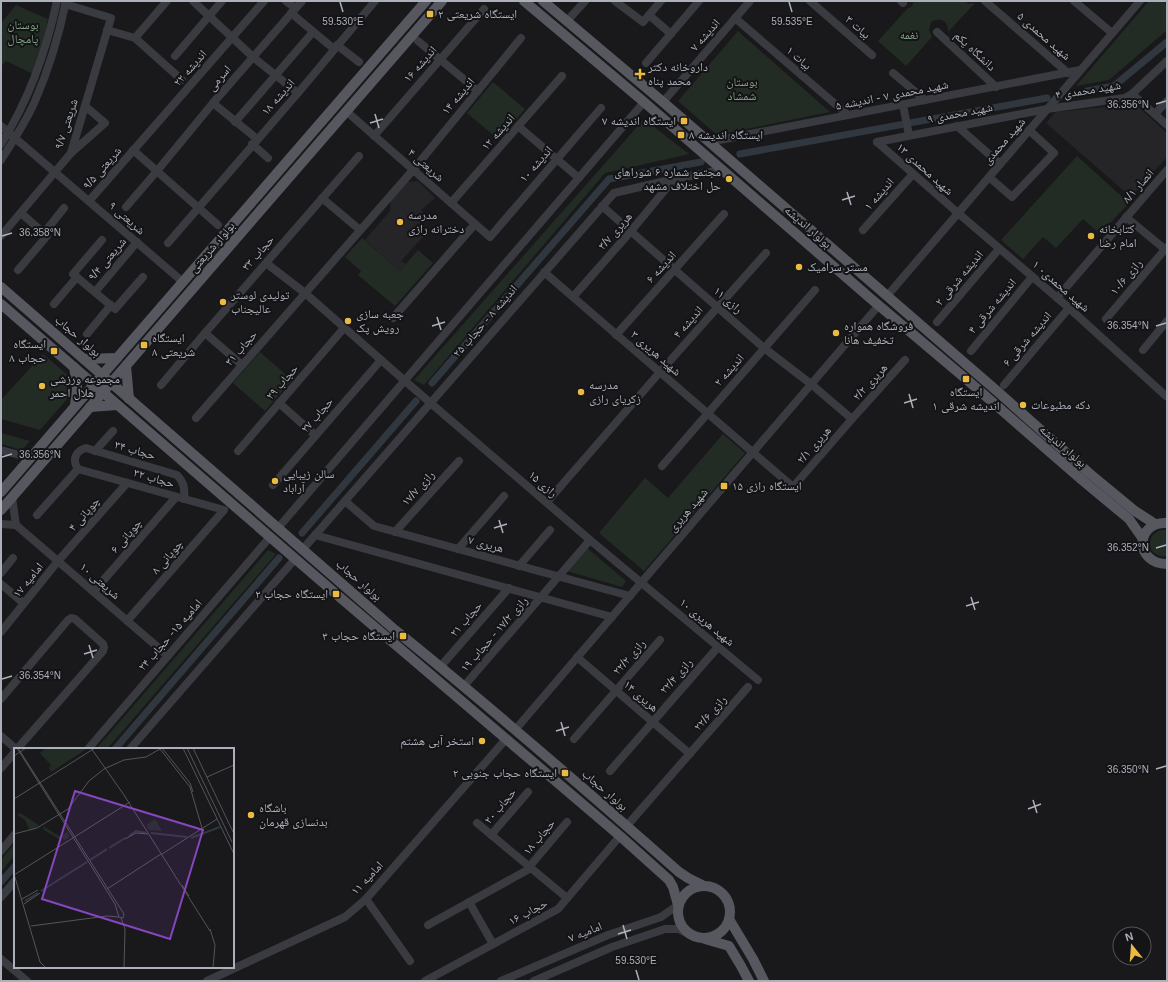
<svg xmlns="http://www.w3.org/2000/svg" width="1168" height="982" font-family="Arial,'Noto Naskh Arabic',sans-serif">
  <style>
    .built { fill: #252528 }
    .green { fill: #232b25 }
    .lines { fill: none; stroke-linecap: round; stroke-linejoin: round }
    .canal { stroke: #30373f; stroke-width: 7 }
    .minor { stroke: #3a3b40; stroke-width: 8 }
    .major { stroke: #57585f; stroke-width: 10 }
    .ticks { fill: none; stroke: #acb0ba; stroke-width: 1.5 }
    .poi-dot { fill: #eaba43; stroke: #141416; stroke-width: 1.5 }
    .labels { text-anchor: middle; stroke-width: 4; stroke-linejoin: round; paint-order: stroke }
    .poi-label { font-size: 12px; fill: #acb0ba; stroke: #141416; text-anchor: start }
    .park-label { font-size: 12px; fill: #84a488; stroke: #141416 }
    .street-label { font-size: 12px; fill: #acb0ba; stroke: #141416 }
    .inset-river { fill: none; stroke: #30373f; stroke-width: 2 }
    .inset-road { fill: none; stroke: #54555b; stroke-width: 1 }
    .view { fill: #8546be; fill-opacity: 0.15; stroke: #8546be; stroke-width: 2 }
    .inset-edge { fill: none; stroke: #acb0ba; stroke-width: 2 }
    .ticks-label { font-size: 10px; text-anchor: middle; fill: #acb0ba; stroke: #141416; stroke-width: 4; stroke-linejoin: round; paint-order: stroke }
  </style>
  <rect width="100%" height="100%" fill="#19191b"/>
  <g class="built">
    <polygon points="1135,104 1167,133 1167,157 1131,197 1046,123 1056,112"/>
    <polygon points="418,181 435,198 421,210 427,216 414,229 423,237 401,261 406,264 400,271 365,240 390,211 391,200 407,182"/>
  </g>
  <g class="green">
    <path d="M914 1H963L969 4 975 3 948 32C949 21 940 16 931 22L929 30 932 37 906 66 878 41 907 9 912 6Z"/>
    <polygon points="1149,1 1164,1 1167,5 1167,30 1109,80 1076,86"/>
    <polygon points="16,5 48,19 42,49 33,74 6,61 1,66 1,23"/>
    <polygon points="738,31 830,112 717,135 678,101"/>
    <polygon points="493,82 525,109 499,140 467,113"/>
    <polygon points="644,119 689,154 605,173 424,385 414,380"/>
    <polygon points="1077,156 1129,203 1100,234 1083,219 1056,248 1043,237 1023,259 1001,240"/>
    <polygon points="362,238 400,271 418,250 433,263 395,306 358,275 361,271 345,257"/>
    <polygon points="260,352 292,380 265,411 233,383"/>
    <polygon points="43,354 69,376 70,396 40,430 1,419 1,400"/>
    <polygon points="1,433 30,441 22,450 1,444"/>
    <polygon points="723,434 745,453 644,571 599,533 645,478 668,498"/>
    <path d="M1161 530H1167V556C1148 559 1143 536 1161 530Z"/>
    <polygon points="586,547 626,581 622,587 567,571"/>
    <polygon points="268,550 276,554 107,749 96,749"/>
    <polygon points="15,843 15,855 1,872 1,860"/>
  </g>
  <g class="lines">
    <g class="canal">
      <polyline points="1087,91 1114,86 1167,42"/>
      <polyline points="740,154 1047,98"/>
      <polyline points="432,383 609,179 701,162"/>
      <polyline points="302,533 416,401"/>
      <polyline points="115,749 279,558"/>
      <polyline points="1,882 15,866"/>
    </g>
    <g class="minor">
      <polyline points="193,1 253,57 298,93"/>
      <polyline points="286,1 295,8"/>
      <polyline points="615,1 643,22 661,1"/>
      <polyline points="810,1 872,55"/>
      <polyline points="901,1 903,3"/>
      <polyline points="985,1 1068,73"/>
      <polyline points="1074,1 1112,33"/>
      <polyline points="291,13 334,49"/>
      <polyline points="649,15 671,34"/>
      <polyline points="735,18 848,115"/>
      <polyline points="567,21 585,1"/>
      <polyline points="107,30 135,38 182,80"/>
      <polyline points="937,32 996,87"/>
      <polyline points="135,38 167,1"/>
      <polyline points="418,41 478,91"/>
      <polyline points="337,45 359,62"/>
      <polyline points="175,56 222,1"/>
      <polyline points="646,63 699,1"/>
      <polyline points="893,73 925,100"/>
      <polyline points="1132,94 1167,125"/>
      <polyline points="663,102 750,1"/>
      <polyline points="213,103 257,139"/>
      <polyline points="903,105 909,135"/>
      <polyline points="346,111 490,237 601,108"/>
      <polyline points="1155,114 1167,101"/>
      <polyline points="235,122 313,32"/>
      <polyline points="1,126 183,282"/>
      <polyline points="518,126 579,178"/>
      <polyline points="957,126 1000,164"/>
      <polyline points="374,136 484,9"/>
      <polyline points="709,142 1080,70"/>
      <polyline points="877,142 958,213 1069,308 1166,396"/>
      <polyline points="877,142 1047,109 1125,98 1132,94 1167,61"/>
      <path d="M1 144C29 100 46 52 57 1"/>
      <polyline points="252,144 268,158"/>
      <polyline points="133,150 218,225"/>
      <polyline points="71,153 105,123 85,106"/>
      <path d="M1 160C13 141 26 122 35 101 49 69 59 35 66 1"/>
      <polyline points="989,177 1012,197 1054,153 1029,130"/>
      <polyline points="322,198 360,230"/>
      <polyline points="89,201 264,1"/>
      <polyline points="451,203 562,76"/>
      <polyline points="602,206 764,348 811,384 852,419"/>
      <polyline points="126,207 157,171 213,103 302,1"/>
      <polyline points="1126,217 1167,251"/>
      <polyline points="863,230 913,174"/>
      <polyline points="44,233 64,208"/>
      <polyline points="1,236 71,153 111,18 65,4"/>
      <polyline points="102,240 73,274 115,309 143,277"/>
      <polyline points="168,243 298,93 375,1"/>
      <polyline points="266,263 305,293 405,381 590,540 758,680"/>
      <polyline points="18,270 47,236 21,213"/>
      <polyline points="544,272 793,487 852,419 905,360"/>
      <polyline points="95,292 137,242"/>
      <polyline points="887,296 1140,1"/>
      <polyline points="573,297 631,231 674,179"/>
      <polyline points="1057,298 1167,170"/>
      <polyline points="54,304 77,277"/>
      <polyline points="393,318 475,224"/>
      <polyline points="1106,319 1167,247"/>
      <polyline points="937,322 999,249"/>
      <polyline points="205,333 242,365"/>
      <polyline points="87,334 111,305"/>
      <polyline points="616,335 724,214"/>
      <polyline points="1143,350 1167,321"/>
      <polyline points="971,351 1032,277"/>
      <polyline points="161,385 205,333 359,156"/>
      <polyline points="1004,385 1069,308"/>
      <polyline points="279,403 315,435"/>
      <polyline points="196,418 413,170 521,38"/>
      <polyline points="1,450 30,458"/>
      <polyline points="95,451 113,431"/>
      <polyline points="238,451 344,328"/>
      <polyline points="662,466 815,290"/>
      <polyline points="78,469 224,510 127,621"/>
      <path d="M78 469C72 460 75 451 86 448L177 475C184 482 185 489 184 499"/>
      <polyline points="273,485 381,360"/>
      <polyline points="12,497 16,525"/>
      <polyline points="345,501 374,526 630,596"/>
      <polyline points="547,502 660,372 766,253"/>
      <polyline points="37,515 78,469"/>
      <polyline points="1,524 16,525"/>
      <polyline points="16,525 168,656"/>
      <polyline points="278,528 644,102"/>
      <polyline points="395,532 459,461"/>
      <polyline points="315,535 612,617"/>
      <polyline points="303,549 614,193 674,179 721,170"/>
      <polyline points="458,549 504,496"/>
      <polyline points="519,566 550,530"/>
      <polyline points="1,573 13,558"/>
      <polyline points="1,584 21,601"/>
      <polyline points="94,591 176,497"/>
      <polyline points="1,632 58,561 127,483"/>
      <polyline points="577,657 690,754"/>
      <polyline points="441,666 509,588"/>
      <polyline points="464,686 590,540"/>
      <polyline points="1,699 68,620 71,618 75,619 103,644 104,647 103,651 17,749"/>
      <polyline points="515,730 879,305"/>
      <polyline points="1,736 16,749"/>
      <polyline points="574,739 660,640"/>
      <polyline points="88,749 270,537"/>
      <polyline points="130,749 295,559"/>
      <polyline points="1,768 15,752"/>
      <polyline points="610,771 718,647"/>
      <polyline points="631,821 748,687"/>
      <polyline points="477,823 567,898"/>
      <polyline points="491,835 528,792"/>
      <polyline points="1,851 15,834"/>
      <polyline points="529,867 567,822"/>
      <polyline points="1,897 15,881"/>
      <polyline points="366,899 410,961"/>
      <polyline points="469,902 493,944"/>
      <polyline points="428,925 531,868"/>
      <polyline points="1,959 27,981"/>
      <polyline points="207,981 345,917 366,899 506,739"/>
      <polyline points="425,981 558,909 620,836"/>
      <polyline points="501,981 608,935 661,917 678,905"/>
      <polyline points="534,981 612,947 665,929 679,929 690,935"/>
    </g>
    <g class="major">
      <polyline points="524,1 644,102 870,298 966,379 1082,480 1129,519 1143,539"/>
      <polyline points="543,1 663,102 997,391 1089,473 1135,511 1155,524"/>
      <path d="M1 287 395 630C492 708 586 790 679 872L688 878 704 886"/>
      <polyline points="1,304 336,594 620,836 669,880 673,887 678,905"/>
      <polyline points="84,359 117,358"/>
      <polyline points="126,366 129,399"/>
      <polyline points="74,367 77,387 75,406"/>
      <polyline points="90,407 117,405"/>
      <polyline points="1,492 426,1"/>
      <polyline points="1,510 442,1"/>
      <path d="M1167 523C1135 521 1134 564 1167 564"/>
      <circle cx="704" cy="912" r="26"/>
      <polyline points="729,919 753,959 764,981"/>
      <polyline points="705,939 729,946 741,966 749,981"/>
    </g>
  </g>
  <path class="ticks" d="M340 2 343 12M789 2 792 12M1156 104 1166 101M375 114 379 128M370 123 383 119M847 192 851 205M842 200 855 196M2 236 12 233M437 317 441 330M432 326 445 322M1156 326 1166 323M909 394 913 408M904 403 917 399M2 457 12 454M499 520 503 533M494 528 507 524M1156 548 1166 545M971 597 975 610M966 606 979 602M89 645 93 658M84 654 97 650M2 679 12 676M561 722 565 736M556 731 569 727M1156 769 1166 766M1033 800 1037 813M1028 809 1041 804M623 925 627 939M618 934 631 930M636 970 639 980"/>
  <g class="poi-dot">
    <rect x="426" y="10" width="8" height="8" rx="2"/>
    <path d="M638 68h4v4h4v4h-4v4h-4v-4h-4v-4h4z"/>
    <rect x="680" y="117" width="8" height="8" rx="2"/>
    <rect x="677" y="131" width="8" height="8" rx="2"/>
    <circle cx="729" cy="179" r="4"/>
    <circle cx="400" cy="222" r="4"/>
    <circle cx="1091" cy="236" r="4"/>
    <circle cx="799" cy="267" r="4"/>
    <circle cx="223" cy="302" r="4"/>
    <circle cx="348" cy="321" r="4"/>
    <circle cx="836" cy="333" r="4"/>
    <rect x="140" y="341" width="8" height="8" rx="2"/>
    <rect x="50" y="347" width="8" height="8" rx="2"/>
    <rect x="962" y="375" width="8" height="8" rx="2"/>
    <circle cx="42" cy="386" r="4"/>
    <circle cx="581" cy="392" r="4"/>
    <circle cx="1023" cy="405" r="4"/>
    <circle cx="275" cy="481" r="4"/>
    <rect x="720" y="482" width="8" height="8" rx="2"/>
    <rect x="332" y="590" width="8" height="8" rx="2"/>
    <rect x="399" y="632" width="8" height="8" rx="2"/>
    <circle cx="482" cy="741" r="4"/>
    <rect x="561" y="769" width="8" height="8" rx="2"/>
    <circle cx="251" cy="815" r="4"/>
  </g>
  <g class="labels">
    <g class="poi-label">
      <text x="438" y="18">ایستگاه شریعتی ۲</text>
      <text x="648" y="71">داروخانه دکتر<tspan x="648" dy="14">محمد پناه</tspan></text>
      <text x="676" y="125" text-anchor="end">ایستگاه اندیشه ۷</text>
      <text x="689" y="139">ایستگاه اندیشه ۸</text>
      <text x="721" y="176" text-anchor="end">مجتمع شماره ۶ شوراهای<tspan x="721" dy="14">حل اختلاف مشهد</tspan></text>
      <text x="408" y="219">مدرسه<tspan x="408" dy="14">دخترانه رازی</tspan></text>
      <text x="1099" y="233">کتابخانه<tspan x="1099" dy="14">امام رضا</tspan></text>
      <text x="807" y="271">مستر سرامیک</text>
      <text x="231" y="299">تولیدی لوستر<tspan x="231" dy="14">عالیجناب</tspan></text>
      <text x="356" y="318">جعبه سازی<tspan x="356" dy="14">رویش پک</tspan></text>
      <text x="844" y="330">فروشگاه همواره<tspan x="844" dy="14">تخفیف هانا</tspan></text>
      <text x="152" y="342">ایستگاه<tspan x="152" dy="14">شریعتی ۸</tspan></text>
      <text x="46" y="348" text-anchor="end">ایستگاه<tspan x="46" dy="14">حجاب ۸</tspan></text>
      <text x="50" y="383">مجموعه ورزشی<tspan x="50" dy="14">هلال احمر</tspan></text>
      <text x="589" y="389">مدرسه<tspan x="589" dy="14">زکریای رازی</tspan></text>
      <text x="966" y="396" text-anchor="middle">ایستگاه<tspan x="966" dy="14">اندیشه شرقی ۱</tspan></text>
      <text x="1031" y="409">دکه مطبوعات</text>
      <text x="283" y="478">سالن زیبایی<tspan x="283" dy="14">آراباد</tspan></text>
      <text x="732" y="490">ایستگاه رازی ۱۵</text>
      <text x="328" y="598" text-anchor="end">ایستگاه حجاب ۲</text>
      <text x="395" y="640" text-anchor="end">ایستگاه حجاب ۳</text>
      <text x="474" y="745" text-anchor="end">استخر آبی هشتم</text>
      <text x="557" y="777" text-anchor="end">ایستگاه حجاب جنوبی ۲</text>
      <text x="259" y="812">باشگاه<tspan x="259" dy="14">بدنسازی قهرمان</tspan></text>
    </g>
    <g class="park-label">
      <text x="23" y="29">بوستان<tspan x="23" dy="14">پامچال</tspan></text>
      <text x="909" y="39">نغمه</text>
      <text x="742" y="86">بوستان<tspan x="742" dy="14">شمشاد</tspan></text>
    </g>
    <g class="street-label">
      <text transform="translate(858 27) rotate(41)" y="4">بیات ۳</text>
      <text transform="translate(705 35) rotate(-49)" y="4">اندیشه ۷</text>
      <text transform="translate(1044 36) rotate(41)" y="4">شهید محمدی ۵</text>
      <text transform="translate(975 51) rotate(43)" y="4">دانشگاه یکم</text>
      <text transform="translate(799 58) rotate(41)" y="4">بیات ۱</text>
      <text transform="translate(420 64) rotate(-49)" y="4">اندیشه ۱۶</text>
      <text transform="translate(190 68) rotate(-49)" y="4">اندیشه ۲۲</text>
      <text transform="translate(219 78) rotate(-49)" y="4">اسرمی</text>
      <text transform="translate(1088 90) rotate(-9)" y="4">شهید محمدی ۴</text>
      <text transform="translate(892 95) rotate(-11)" y="4">شهید محمدی ۷ - اندیشه ۵</text>
      <text transform="translate(458 96) rotate(-50)" y="4">اندیشه ۱۴</text>
      <text transform="translate(278 97) rotate(-49)" y="4">اندیشه ۱۸</text>
      <text transform="translate(960 113) rotate(-11)" y="4">شهید محمدی ۹</text>
      <text transform="translate(66 124) rotate(-72)" y="4">شریعتی ۹/۷</text>
      <text transform="translate(498 132) rotate(-49)" y="4">اندیشه ۱۲</text>
      <text transform="translate(1004 141) rotate(-49)" y="4">شهید محمدی</text>
      <text transform="translate(536 164) rotate(-49)" y="4">اندیشه ۱۰</text>
      <text transform="translate(426 165) rotate(41)" y="4">شریعتی ۴</text>
      <text transform="translate(102 168) rotate(-49)" y="4">شریعتی ۹/۵</text>
      <text transform="translate(925 169) rotate(42)" y="4">شهید محمدی ۱۳</text>
      <text transform="translate(1138 186) rotate(-49)" y="4">انصار ۸/۱</text>
      <text transform="translate(879 194) rotate(-49)" y="4">اندیشه ۱</text>
      <text transform="translate(127 218) rotate(41)" y="4">شریعتی ۹</text>
      <text transform="translate(808 227) rotate(41)" y="4">بولوار اندیشه</text>
      <text transform="translate(615 231) rotate(-49)" y="4">هریری ۳/۷</text>
      <text transform="translate(212 247) rotate(-49)" y="4">بولوار شریعتی</text>
      <text transform="translate(258 253) rotate(-49)" y="4">حجاب ۳۳</text>
      <text transform="translate(107 259) rotate(-50)" y="4">شریعتی ۹/۴</text>
      <text transform="translate(661 267) rotate(-48)" y="4">اندیشه ۶</text>
      <text transform="translate(1126 277) rotate(-50)" y="4">رازی ۱۰/۶</text>
      <text transform="translate(959 278) rotate(-50)" y="4">اندیشه شرقی ۲</text>
      <text transform="translate(1061 286) rotate(41)" y="4">شهید محمدی۰ ۱</text>
      <text transform="translate(728 300) rotate(41)" y="4">رازی ۱۱</text>
      <text transform="translate(992 306) rotate(-50)" y="4">اندیشه شرقی ۴</text>
      <text transform="translate(485 321) rotate(-49)" y="4">اندیشه ۸ - حجاب ۲۵</text>
      <text transform="translate(688 322) rotate(-49)" y="4">اندیشه ۴</text>
      <text transform="translate(78 336) rotate(41)" y="4">بولوار حجاب</text>
      <text transform="translate(1027 339) rotate(-49)" y="4">اندیشه شرقی ۶</text>
      <text transform="translate(241 348) rotate(-49)" y="4">حجاب ۳۱</text>
      <text transform="translate(656 353) rotate(41)" y="4">شهید هریری ۳</text>
      <text transform="translate(729 370) rotate(-49)" y="4">اندیشه ۲</text>
      <text transform="translate(282 382) rotate(-49)" y="4">حجاب ۲۹</text>
      <text transform="translate(870 382) rotate(-48)" y="4">هریری ۲/۲</text>
      <text transform="translate(317 415) rotate(-49)" y="4">حجاب ۲۷</text>
      <text transform="translate(814 445) rotate(-49)" y="4">هریری ۲/۱</text>
      <text transform="translate(1063 446) rotate(41)" y="4">بولوار اندیشه</text>
      <text transform="translate(135 450) rotate(16)" y="4">حجاب ۳۴</text>
      <text transform="translate(154 478) rotate(16)" y="4">حجاب ۳۲</text>
      <text transform="translate(543 484) rotate(41)" y="4">رازی ۱۵</text>
      <text transform="translate(418 488) rotate(-48)" y="4">رازی ۱۷/۷</text>
      <text transform="translate(688 510) rotate(-49)" y="4">شهید هریری</text>
      <text transform="translate(84 514) rotate(-49)" y="4">چوپانی ۴</text>
      <text transform="translate(126 536) rotate(-49)" y="4">چوپانی ۶</text>
      <text transform="translate(486 544) rotate(15)" y="4">هریری ۷</text>
      <text transform="translate(167 557) rotate(-49)" y="4">چوپانی ۸</text>
      <text transform="translate(28 580) rotate(-51)" y="4">امامیه ۱۷</text>
      <text transform="translate(359 580) rotate(41)" y="4">بولوار حجاب</text>
      <text transform="translate(100 581) rotate(41)" y="4">شریعتی ۱۰</text>
      <text transform="translate(466 619) rotate(-49)" y="4">حجاب ۲۱</text>
      <text transform="translate(707 622) rotate(40)" y="4">شهید هریری ۱۰</text>
      <text transform="translate(494 634) rotate(-49)" y="4">رازی ۱۷/۲ - حجاب ۱۹</text>
      <text transform="translate(170 635) rotate(-49)" y="4">امامیه ۱۵- حجاب ۲۴</text>
      <text transform="translate(629 657) rotate(-49)" y="4">رازی ۲۲/۲</text>
      <text transform="translate(676 676) rotate(-49)" y="4">رازی ۲۲/۴</text>
      <text transform="translate(641 696) rotate(41)" y="4">هریری ۱۴</text>
      <text transform="translate(710 713) rotate(-49)" y="4">رازی ۲۲/۶</text>
      <text transform="translate(605 790) rotate(41)" y="4">بولوار حجاب</text>
      <text transform="translate(500 806) rotate(-50)" y="4">حجاب ۲۰</text>
      <text transform="translate(539 837) rotate(-50)" y="4">حجاب ۱۸</text>
      <text transform="translate(367 878) rotate(-47)" y="4">امامیه ۱۱</text>
      <text transform="translate(528 912) rotate(-28)" y="4">حجاب ۱۶</text>
      <text transform="translate(585 932) rotate(-22)" y="4">امامیه ۷</text>
    </g>
  </g>
  <g transform="translate(14 748)">
    <rect width="220" height="220" fill="#19191b"/>
    <path d="M32 0H74L37 24 35 20 37 17 26 5ZM6 65 22 75 25 78 16 83 11 72 3 67ZM141 71 148 83 135 82 132 77ZM29 78 45 88 54 84 55 89 51 92 47 89 48 93 30 82Z" fill="#232b25"/>
    <path class="inset-river" d="M137 85 173 89M115 88 122 83 132 85M177 90 206 79M95 100 111 90M76 112 93 101M27 143 73 114M11 153 24 145"/>
    <path class="inset-road" d="M3 0 101 156 105 169 109 170 110 166 4 0M77 0 110 47 196 183M148 0 176 35 179 44M169 0 220 106M173 0 218 94M179 0 220 86M146 1 176 39 188 80M0 8 12 0M193 29 220 17M0 51 81 0M0 86 23 80 54 61 75 33 90 21 110 12 132 9 146 1M111 91 122 85 134 86M148 106 203 71M0 126 26 214 31 219M0 127 116 54M168 137 175 148M93 141 147 106M8 151 24 142M10 156 26 145M107 170 111 181 110 220M17 178 93 168 105 169M196 181 201 197 199 220"/>
    <path class="view" d="M61 43 189 82 156 191 28 151Z"/>
    <rect width="220" height="220" class="inset-edge"/>
  </g>
  <g class="ticks-label">
    <text x="343" y="25">59.530°E</text>
    <text x="792" y="25">59.535°E</text>
    <text x="1128" y="108">36.356°N</text>
    <text x="40" y="236">36.358°N</text>
    <text x="1128" y="329">36.354°N</text>
    <text x="40" y="458">36.356°N</text>
    <text x="1128" y="551">36.352°N</text>
    <text x="40" y="679">36.354°N</text>
    <text x="1128" y="773">36.350°N</text>
    <text x="636" y="964">59.530°E</text>
  </g>
  <rect width="1168" height="982" fill="none" stroke="#acb0ba" stroke-width="4"/>
  <g transform="translate(1132 946) rotate(343)"><circle r="19" fill="#141416" stroke="#515258"/>
  <path d="M0-3L7 15L0 10L-7 15Z" fill="#eaba43"/>
  <text y="-6" font-size="11" font-weight="bold" text-anchor="middle" fill="#acb0ba">N</text>
  </g>
</svg>
